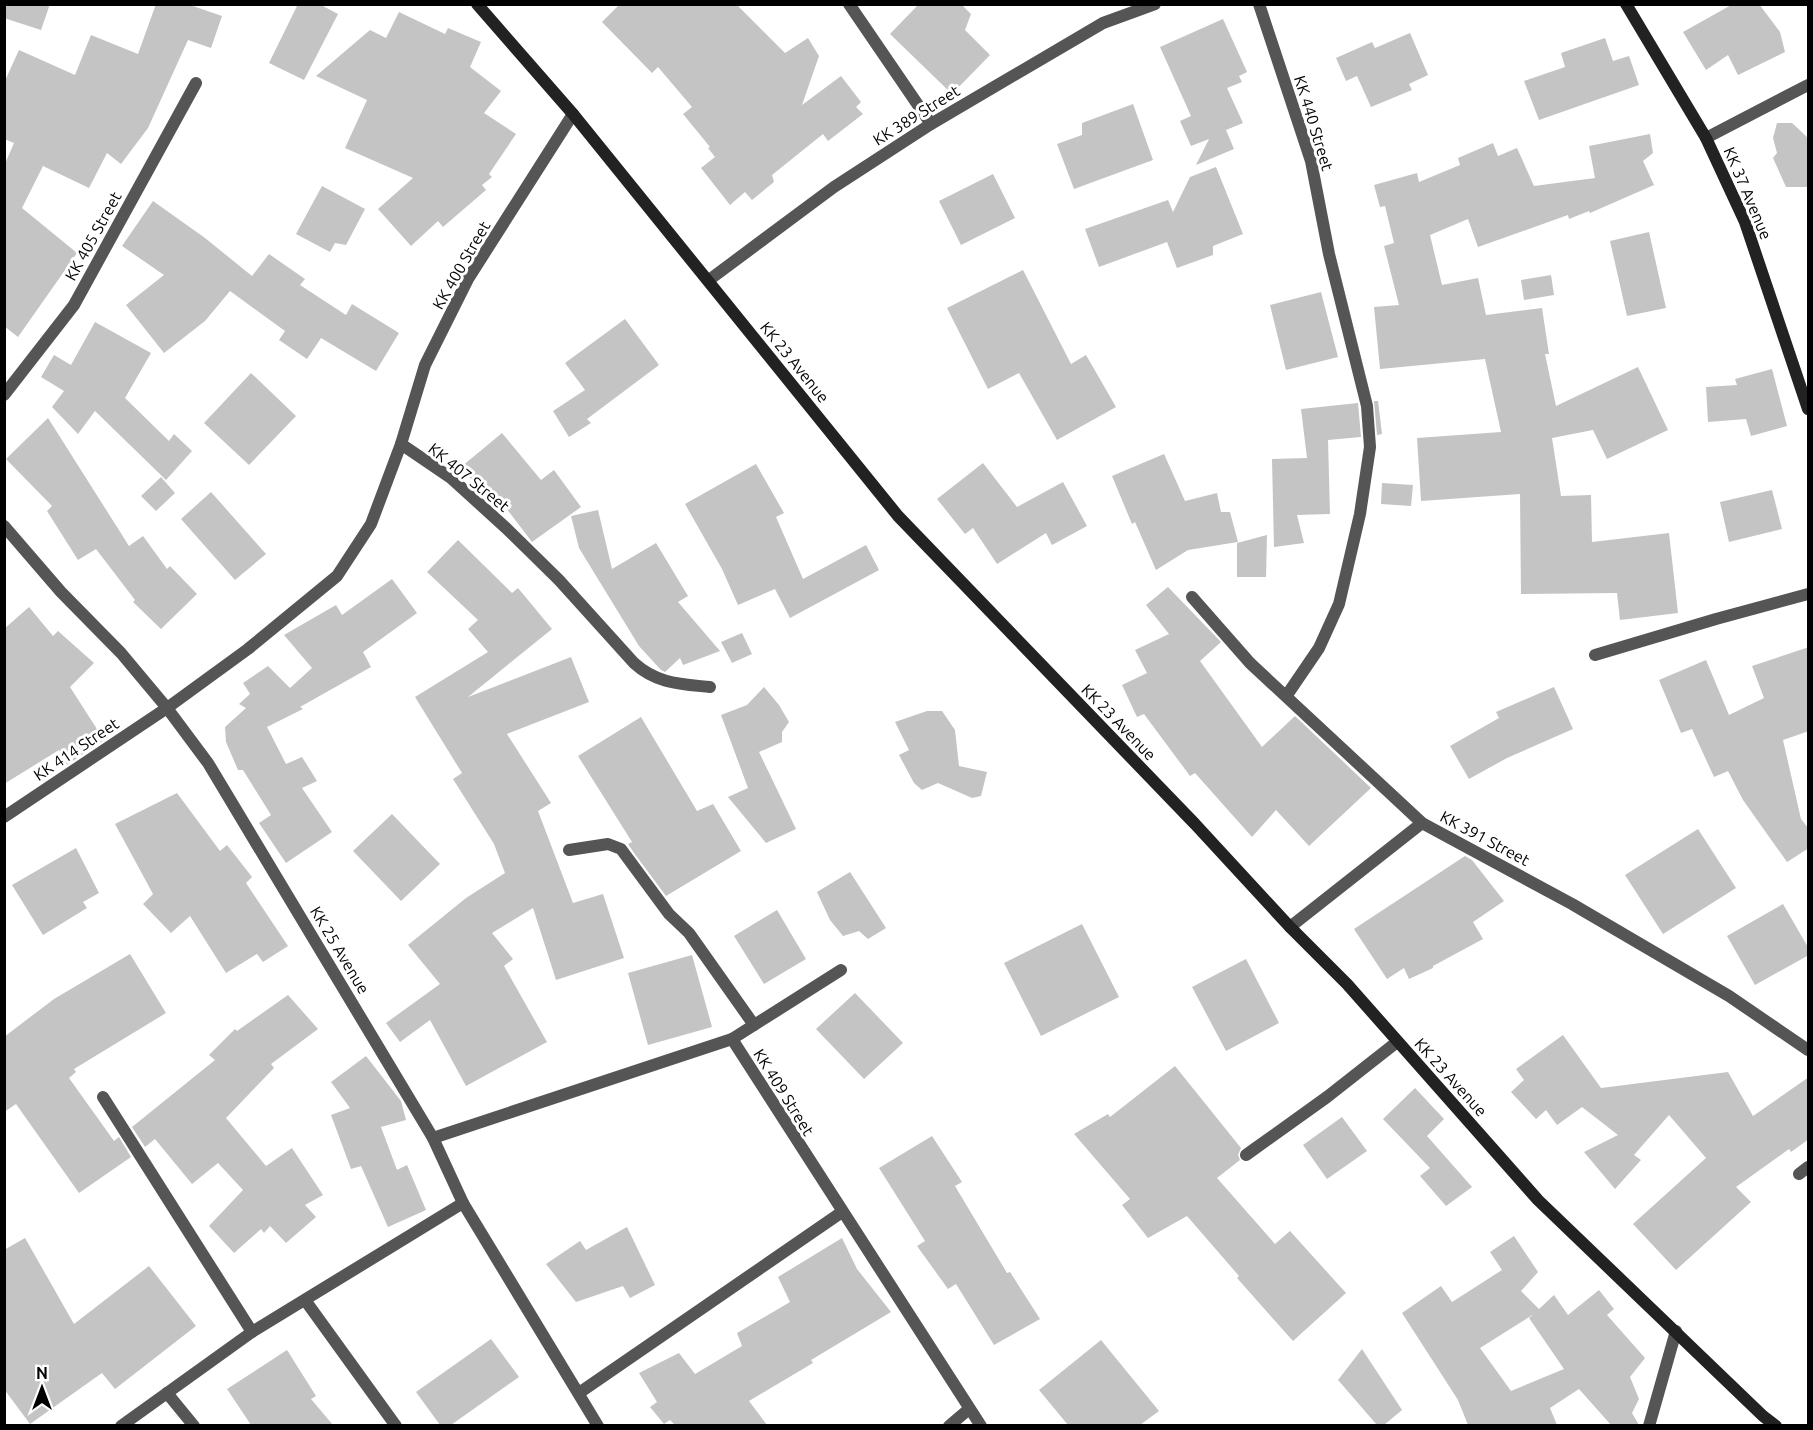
<svg xmlns="http://www.w3.org/2000/svg" width="1813" height="1430" font-family="Ubuntu,sans-serif">
  <style>
    .building { fill: #c4c4c4; fill-rule: evenodd }
    .lines { fill: none; stroke-linecap: round; stroke-linejoin: round }
    .street { stroke: #555; stroke-width: 12 }
    .secondary { stroke: #222; stroke-width: 12 }
    .labels { text-anchor: middle; stroke-width: 6; stroke-linejoin: round; paint-order: stroke }
    .street-label { font-size: 16px; fill: #000; stroke: #fff }
  </style>
  <rect width="100%" height="100%" fill="#fff"/>
  <g class="building">
    <polygon points="4,4 50,4 41,30 4,18"/>
    <polygon points="156,4 187,4 222,16 211,48 188,40 148,128 121,164 107,153 89,188 43,166 22,208 77,253 18,337 4,326 4,166 14,143 4,139 4,83 19,50 75,75 91,35 138,54"/>
    <polygon points="298,4 319,4 338,14 304,80 269,63"/>
    <polygon points="620,4 736,4 785,53 808,38 819,56 802,105 841,76 861,102 856,107 863,114 828,141 823,134 772,175 774,182 752,200 745,192 730,205 701,168 715,157 708,148 710,147 683,114 692,107 658,67 652,73 602,22"/>
    <polygon points="919,4 961,4 971,14 965,30 990,55 952,94 890,34"/>
    <polygon points="1733,4 1759,4 1780,32 1785,52 1738,75 1728,55 1706,70 1683,32"/>
    <polygon points="399,12 445,34 448,28 481,42 470,67 501,91 484,113 516,134 489,174 492,177 482,185 486,190 443,227 438,221 411,246 378,209 413,178 345,148 367,100 316,76 370,30 386,38"/>
    <polygon points="1223,19 1247,72 1239,76 1242,82 1227,88 1243,123 1226,130 1234,149 1196,165 1209,139 1191,146 1180,121 1191,116 1160,47"/>
    <polygon points="1410,33 1428,75 1409,84 1412,90 1371,107 1357,76 1346,81 1336,58 1372,42 1375,48"/>
    <polygon points="1605,38 1613,61 1629,56 1639,85 1539,120 1524,81 1565,67 1561,53"/>
    <polygon points="1133,104 1153,160 1074,189 1057,144 1082,135 1082,123"/>
    <polygon points="1777,123 1792,123 1806,136 1809,142 1809,187 1786,187 1773,158 1777,153 1773,138"/>
    <polygon points="1650,134 1653,153 1643,161 1654,185 1590,213 1589,211 1569,219 1568,215 1478,247 1468,219 1430,235 1442,285 1478,278 1486,315 1542,308 1549,354 1545,354 1556,406 1638,367 1668,430 1607,459 1593,430 1552,438 1561,496 1591,495 1592,542 1669,533 1678,613 1620,620 1617,593 1521,594 1520,494 1421,501 1417,438 1501,432 1485,359 1380,369 1374,307 1399,305 1384,246 1394,243 1385,206 1380,207 1374,185 1417,173 1419,182 1460,165 1458,158 1493,143 1498,156 1517,148 1534,186 1595,178 1589,146"/>
    <polygon points="1216,167 1243,234 1213,246 1213,255 1177,268 1167,242 1099,267 1085,229 1168,200 1173,212 1190,177"/>
    <polygon points="993,174 1015,218 961,245 939,201"/>
    <polygon points="322,186 365,209 346,245 335,243 330,252 296,234"/>
    <polygon points="153,201 205,238 252,276 269,254 305,279 300,285 346,315 352,304 399,333 376,371 321,338 307,359 279,340 285,331 230,291 205,321 164,353 126,305 164,275 122,246"/>
    <polygon points="1649,232 1666,308 1627,316 1610,241"/>
    <polygon points="1023,270 1071,364 1086,355 1116,407 1057,440 1019,373 988,389 947,308"/>
    <polygon points="1551,275 1554,295 1524,300 1521,280"/>
    <polygon points="1321,292 1338,357 1286,370 1270,305"/>
    <polygon points="625,319 659,365 587,419 591,423 569,437 553,411 585,390 565,363"/>
    <polygon points="95,322 151,353 125,398 169,441 174,434 192,451 166,480 95,411 78,434 52,407 64,391 41,377 54,355 71,365"/>
    <polygon points="1772,369 1787,426 1751,436 1746,419 1708,422 1706,387 1737,385 1735,379"/>
    <polygon points="251,373 296,416 249,465 204,423"/>
    <polygon points="1374,401 1378,401 1382,434 1377,435"/>
    <polygon points="1358,403 1361,437 1328,440 1330,514 1297,515 1304,543 1274,547 1272,459 1307,458 1301,409"/>
    <polygon points="48,418 129,546 143,536 167,569 170,566 197,594 161,629 133,602 135,600 96,549 78,560 47,511 52,506 6,459"/>
    <polygon points="502,433 541,480 554,470 581,507 532,542 503,504 497,509 461,467"/>
    <polygon points="1164,454 1185,501 1217,493 1221,512 1230,512 1238,542 1188,550 1156,570 1135,522 1132,524 1112,476"/>
    <polygon points="983,463 1017,507 1063,482 1087,526 1052,545 1046,533 997,564 973,528 965,534 937,499"/>
    <polygon points="756,464 784,513 776,517 803,579 866,545 879,570 790,618 775,589 738,605 722,569 685,504"/>
    <polygon points="161,477 175,493 156,511 141,496"/>
    <polygon points="1382,483 1413,485 1411,506 1381,504"/>
    <polygon points="1772,490 1782,529 1729,542 1720,502"/>
    <polygon points="211,492 266,554 235,580 181,519"/>
    <polygon points="598,510 612,569 656,543 688,596 678,602 720,651 683,665 680,658 665,672 661,670 639,646 579,548 571,516"/>
    <polygon points="1267,535 1266,577 1237,577 1237,543"/>
    <polygon points="458,540 512,593 518,588 552,629 468,697 571,657 589,702 507,734 551,803 538,811 573,903 603,894 624,958 556,980 533,908 492,933 513,959 504,966 547,1042 466,1086 430,1020 400,1042 386,1023 440,984 408,945 466,898 505,873 494,844 453,779 462,773 415,697 488,652 468,629 478,620 427,572"/>
    <polygon points="392,579 417,613 363,652 371,667 300,707 303,709 267,727 286,764 302,757 317,781 302,788 332,832 286,863 259,823 271,815 243,770 238,770 226,742 225,727 246,708 239,704 250,694 243,683 268,666 290,688 312,668 284,635 336,605 342,615"/>
    <polygon points="1168,587 1221,642 1200,661 1262,747 1295,716 1371,788 1309,846 1276,810 1252,837 1195,773 1190,776 1144,714 1137,717 1122,685 1147,673 1135,650 1169,634 1146,605"/>
    <polygon points="29,607 53,636 58,631 94,663 70,687 104,740 67,765 59,750 4,784 4,629"/>
    <polygon points="742,633 752,654 732,663 721,642"/>
    <polygon points="1809,647 1809,731 1783,740 1801,819 1809,829 1809,848 1787,862 1743,800 1728,771 1714,777 1692,729 1681,733 1659,680 1706,660 1729,715 1764,698 1752,666"/>
    <polygon points="764,687 779,705 789,722 782,732 782,742 759,752 796,829 766,843 728,797 748,788 721,715 747,705"/>
    <polygon points="1554,687 1573,729 1507,758 1469,779 1450,746 1499,718 1496,712"/>
    <polygon points="927,711 942,711 955,730 959,766 987,772 981,796 972,798 938,783 922,790 914,783 899,755 909,750 895,722"/>
    <polygon points="641,717 697,811 713,804 741,851 666,896 634,853 628,844 632,842 578,756"/>
    <polygon points="177,793 220,851 227,845 252,877 246,883 288,946 263,962 257,954 226,973 190,916 171,933 143,904 153,894 115,824"/>
    <polygon points="392,814 440,864 401,901 353,851"/>
    <polygon points="1698,829 1736,888 1663,934 1625,875"/>
    <polygon points="76,848 99,893 83,902 87,908 43,935 12,885"/>
    <polygon points="1465,856 1472,860 1504,901 1473,922 1483,939 1433,966 1433,968 1409,979 1404,968 1387,979 1354,929"/>
    <polygon points="850,872 886,928 868,939 859,931 843,936 830,920 817,892"/>
    <polygon points="1783,904 1809,949 1809,955 1755,985 1727,936"/>
    <polygon points="777,910 806,959 764,984 734,936"/>
    <polygon points="1082,924 1119,997 1041,1036 1004,963"/>
    <polygon points="130,954 166,1013 74,1069 76,1072 69,1078 114,1141 119,1137 131,1157 79,1193 16,1104 4,1112 4,1037 54,999"/>
    <polygon points="692,955 712,1027 648,1045 628,973"/>
    <polygon points="1246,959 1279,1023 1226,1051 1192,987"/>
    <polygon points="855,993 903,1043 864,1079 816,1029"/>
    <polygon points="288,995 318,1029 271,1064 274,1068 226,1118 266,1166 292,1148 323,1195 305,1205 316,1217 286,1243 270,1226 264,1233 261,1229 234,1253 209,1226 243,1190 218,1163 192,1184 155,1139 145,1147 132,1127 215,1060 209,1055 235,1029 237,1031"/>
    <polygon points="1563,1035 1601,1088 1728,1072 1753,1116 1809,1077 1809,1139 1791,1152 1789,1149 1736,1187 1751,1202 1676,1270 1633,1224 1706,1158 1669,1115 1634,1155 1641,1160 1615,1189 1584,1152 1618,1135 1582,1107 1557,1125 1546,1110 1536,1119 1511,1092 1524,1080 1516,1069"/>
    <polygon points="366,1056 401,1101 406,1120 381,1127 397,1170 407,1165 426,1210 388,1227 361,1166 351,1169 331,1115 350,1108 331,1082"/>
    <polygon points="1175,1066 1241,1148 1238,1155 1240,1160 1217,1178 1275,1244 1290,1231 1346,1293 1293,1341 1237,1278 1239,1276 1187,1216 1148,1238 1122,1205 1130,1199 1074,1134 1108,1114 1110,1117"/>
    <polygon points="1415,1088 1444,1119 1427,1136 1472,1187 1446,1206 1420,1176 1430,1168 1383,1119"/>
    <polygon points="1342,1117 1367,1151 1327,1179 1303,1145"/>
    <polygon points="932,1136 962,1182 955,1186 1007,1273 1010,1272 1040,1319 994,1345 956,1284 948,1289 917,1246 925,1241 879,1168"/>
    <polygon points="627,1227 655,1285 630,1298 623,1286 576,1302 546,1264 580,1241 586,1250"/>
    <path d="M1514 1236 1538 1272 1521 1291 1539 1309 1554 1295 1568 1315 1599 1290 1614 1309 1607 1315 1645 1358 1630 1377 1639 1399 1632 1413 1639 1425H1611L1579 1389 1550 1408 1557 1425H1468L1458 1400 1402 1313 1441 1286 1452 1302 1502 1270 1490 1252ZM1534 1314 1529 1318 1564 1369 1511 1391 1480 1348Z"/>
    <polygon points="25,1238 74,1324 149,1266 196,1326 115,1389 102,1373 30,1424 4,1389 4,1250"/>
    <polygon points="842,1238 857,1269 891,1312 811,1360 813,1363 749,1401 767,1425 675,1425 670,1420 664,1424 650,1407 657,1402 639,1373 679,1353 695,1374 742,1346 737,1333 790,1302 778,1277"/>
    <polygon points="491,1339 519,1377 451,1425 440,1425 416,1392"/>
    <polygon points="1101,1340 1159,1411 1140,1425 1068,1425 1039,1390"/>
    <polygon points="1362,1349 1402,1410 1384,1425 1377,1425 1338,1380"/>
    <polygon points="287,1350 316,1396 311,1399 333,1425 251,1425 227,1389"/>
  </g>
  <g class="lines">
    <g class="street">
      <polyline points="849,4 931,124"/>
      <polyline points="1259,4 1311,161 1329,254 1367,406 1370,447 1360,514 1339,604 1319,648 1287,695"/>
      <polyline points="1706,138 1808,85"/>
      <polyline points="709,280 834,187 931,124 1103,23 1155,4"/>
      <polyline points="4,395 74,305 196,83"/>
      <path d="M401 444 451 478 506 528 559 580 634 663C657 684 681 684 710 687"/>
      <polyline points="4,526 61,592 121,653 167,708 208,763 433,1138 463,1203 598,1426"/>
      <polyline points="1192,597 1250,663 1422,823 1572,904 1729,996 1808,1050"/>
      <polyline points="1595,655 1716,619 1808,594"/>
      <polyline points="4,817 167,708 248,649 337,576 371,524 401,444 425,365 468,279 573,114"/>
      <polyline points="569,850 608,844 621,849 669,914 689,933 754,1025"/>
      <polyline points="1290,927 1422,823"/>
      <polyline points="732,1039 841,970"/>
      <polyline points="103,1097 252,1332"/>
      <polyline points="433,1138 732,1039 981,1426"/>
      <polyline points="1246,1155 1327,1097 1397,1042"/>
      <polyline points="1799,1174 1808,1167"/>
      <polyline points="305,1300 396,1426"/>
      <polyline points="167,1393 194,1426"/>
      <polyline points="579,1393 842,1212"/>
      <polyline points="121,1426 252,1332 463,1203"/>
      <polyline points="949,1426 969,1409"/>
      <polyline points="1649,1426 1676,1331"/>
    </g>
    <g class="secondary">
      <polyline points="477,4 573,114 898,516 1195,824 1290,927 1347,984 1538,1200 1763,1416 1776,1426"/>
      <polyline points="1626,4 1706,138 1745,222 1808,409"/>
    </g>
  </g>
  <g class="labels">
    <g class="street-label">
      <text transform="translate(916 115) rotate(-32)" y="6">KK 389 Street</text>
      <text transform="translate(1314 123) rotate(73)" y="6">KK 440 Street</text>
      <text transform="translate(1748 193) rotate(67)" y="6">KK 37 Avenue</text>
      <text transform="translate(93 236) rotate(-61)" y="6">KK 405 Street</text>
      <text transform="translate(461 265) rotate(-60)" y="6">KK 400 Street</text>
      <text transform="translate(795 362) rotate(51)" y="6">KK 23 Avenue</text>
      <text transform="translate(469 477) rotate(39)" y="6">KK 407 Street</text>
      <text transform="translate(1119 722) rotate(46)" y="6">KK 23 Avenue</text>
      <text transform="translate(76 749) rotate(-34)" y="6">KK 414 Street</text>
      <text transform="translate(1485 838) rotate(28)" y="6">KK 391 Street</text>
      <text transform="translate(340 950) rotate(59)" y="6">KK 25 Avenue</text>
      <text transform="translate(1451 1077) rotate(48)" y="6">KK 23 Avenue</text>
      <text transform="translate(784 1092) rotate(58)" y="6">KK 409 Street</text>
    </g>
  </g>
  <rect width="1813" height="1430" fill="none" stroke="#000000" stroke-width="12"/>
  <g transform="translate(42 1388)" stroke="#ffffff" stroke-width="4.5" paint-order="stroke">
  <path d="M0-4.5L10 22L0 15L-10 22Z" fill="#000000"/>
  <text y="-9" font-size="16" font-weight="bold" text-anchor="middle" fill="#000000">N</text>
  </g>
</svg>
